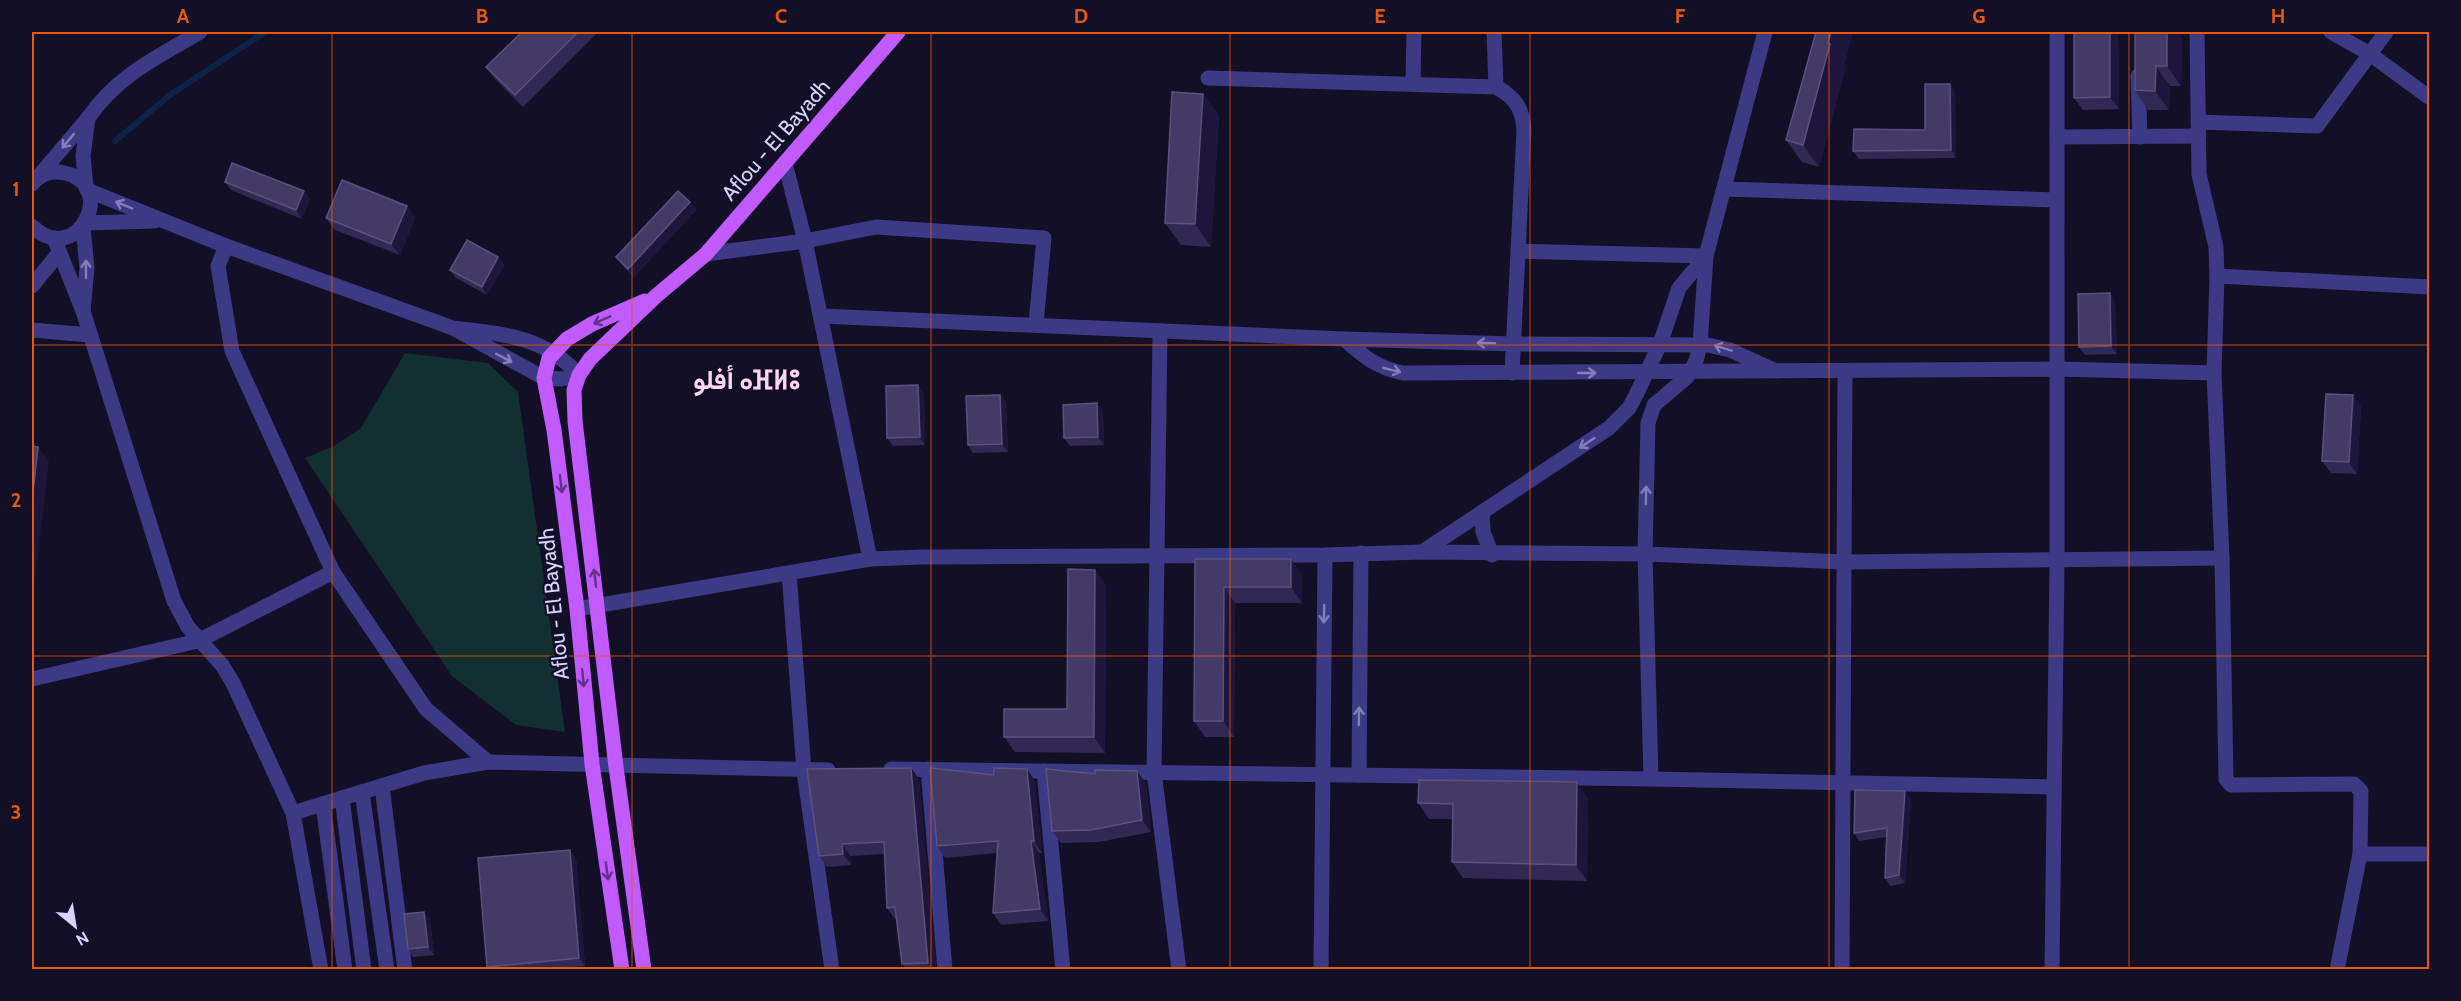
<svg xmlns="http://www.w3.org/2000/svg" width="2461" height="1001" font-family="Cabin,Vazirmatn,'Noto Sans Tifinagh',sans-serif">
  <style>
    .green { fill: #12302f }
    .lines { fill: none; stroke-linecap: round; stroke-linejoin: round }
    .stream { stroke: #0c2248; stroke-width: 6 }
    .minor { stroke: #3d3a85; stroke-width: 15 }
    .major { stroke: #c25bff; stroke-width: 15 }
    .wall { fill: #312854 }
    .shaded-wall { fill: #1d163a }
    .building { fill: #433a66; stroke: #5a527e; stroke-width: 1.5 }
    .oneway { stroke: #837fbc }
    .oneway2 { stroke: #623188 }
    .grid { fill: none; stroke: #e8590c; stroke-width: 1.5; stroke-opacity: 0.55 }
    .labels { text-anchor: middle; stroke-width: 4.5; stroke-linejoin: round; paint-order: stroke }
    .street-label { font-size: 21px; fill: #d9d4ff; stroke: #130f26 }
    .district-label { font-size: 27px; font-weight: bold; fill: #ffd6f0; stroke: #130f26 }
    .neatline { fill: none; stroke: #e8590c; stroke-width: 2 }
    .grid-label { font-size: 20px; text-anchor: middle; font-weight: bold; fill: #e8590c }
  </style>
  <rect width="100%" height="100%" fill="#130f26"/>
  <polygon class="green" points="405,353 488,363 518,392 565,732 516,725 452,676 305,458 334,446 361,428"/>
  <g class="lines">
    <polyline class="stream" points="115,141 170,95 265,32"/>
    <g class="minor">
      <polyline points="1494,32 1496,87"/>
      <polyline points="2197,32 2199,174 2216,247 2217,276 2214,373 2222,558 2226,779 2231,785 2354,784 2361,791 2360,854 2337,970"/>
      <polyline points="2331,32 2370,54 2430,98"/>
      <polyline points="2138,76 2140,137"/>
      <path d="M1208 78 1496 87C1515 97 1523 109 1524 130L1512 373"/>
      <polyline points="1413,83 1414,32"/>
      <path d="M88 118C118 75 156 58 200 32"/>
      <polyline points="2198,122 2317,126 2386,32"/>
      <polyline points="2057,137 2199,136"/>
      <polyline points="785,163 805,241 876,227 1044,238 1036,324"/>
      <polyline points="38,177 88,118 83,156 86,187"/>
      <path d="M32 184C40 174 52 170 65 173 119 184 77 270 32 226"/>
      <polyline points="1724,189 2057,200"/>
      <path d="M87 190 226 246 453 328 544 378 561 379 579 375C543 336 503 334 453 328"/>
      <polyline points="85,223 154,221"/>
      <polyline points="54,238 83,311 174,601 188,627 222,665 233,683 293,813 321,970"/>
      <polyline points="226,246 218,266 232,351 333,572 426,709 488,762"/>
      <polyline points="1518,251 1706,256"/>
      <polyline points="706,254 805,241 870,559"/>
      <polyline points="2217,276 2430,287"/>
      <polyline points="32,286 59,253"/>
      <polyline points="83,311 87,268 83,226"/>
      <polyline points="821,316 1344,339 1514,344 1708,345 1730,350 1776,371"/>
      <polyline points="32,330 90,335"/>
      <polyline points="1160,331 1154,772 1179,970"/>
      <path d="M1344 339C1363 356 1377 368 1403 373L2057 369 2214 373"/>
      <polyline points="1482,512 1483,532 1492,555"/>
      <polyline points="1422,552 1609,428 1629,408 1636,395 1660,344 1679,288 1706,256"/>
      <polyline points="789,573 804,771 832,970"/>
      <polyline points="577,609 870,559 923,557 1325,555 1422,552 1645,554 1846,562 2222,558"/>
      <polyline points="32,679 198,641 333,572"/>
      <polyline points="891,769 1651,779 1645,554 1648,423 1654,405 1687,377 1696,361 1700,345 1706,256 1765,32"/>
      <polyline points="928,769 945,970"/>
      <polyline points="1044,771 1063,970"/>
      <polyline points="1359,775 1361,553"/>
      <polyline points="1651,779 2054,787"/>
      <polyline points="382,786 405,970"/>
      <polyline points="362,792 387,970"/>
      <polyline points="342,798 364,970"/>
      <polyline points="323,804 345,970"/>
      <polyline points="293,813 424,773 488,762 828,770"/>
      <polyline points="2360,854 2430,854"/>
      <polyline points="1321,970 1325,555"/>
      <polyline points="1842,970 1845,372"/>
      <polyline points="2052,970 2057,562 2057,32"/>
    </g>
    <g class="major">
      <polyline points="622,970 592,764 577,609 554,430 544,378 549,358 567,339 592,324 645,301"/>
      <polyline points="644,970 616,767 575,421 574,390 579,375 590,359 656,296 706,254 898,32"/>
    </g>
  </g>
  <g class="wall">
    <polygon points="522,32 598,32 523,107 495,79 486,67"/>
    <polygon points="1816,32 1853,32 1844,64 1846,66 1819,167 1802,162 1786,140"/>
    <polygon points="2074,32 2118,32 2119,109 2083,110 2074,98"/>
    <polygon points="2135,32 2177,32 2182,38 2181,86 2170,86 2169,110 2148,110 2135,90"/>
    <polygon points="1950,84 1955,92 1956,158 1859,159 1853,151 1925,130"/>
    <polygon points="1203,94 1219,116 1211,247 1181,245 1165,223"/>
    <polygon points="225,182 310,199 302,219 231,190"/>
    <polygon points="690,202 696,210 634,277 622,265 616,257"/>
    <polygon points="407,206 415,218 400,255 335,230 326,218"/>
    <polygon points="498,257 504,265 487,295 456,278 450,270"/>
    <polygon points="2115,301 2117,354 2085,355 2079,347"/>
    <polygon points="924,393 925,445 893,446 887,438"/>
    <polygon points="1000,395 1006,403 1008,452 973,453 968,445"/>
    <polygon points="2353,395 2361,407 2357,474 2331,473 2322,461"/>
    <polygon points="1097,403 1103,411 1104,445 1070,446 1064,438"/>
    <polygon points="1195,559 1291,559 1302,575 1302,603 1235,603 1234,737 1205,737 1194,721"/>
    <polygon points="1095,570 1106,585 1105,753 1015,752 1004,737 1067,709"/>
    <polygon points="911,768 919,779 936,969 906,969 902,964 896,919 895,919 887,908 884,854 850,856 851,865 827,867 819,856"/>
    <polygon points="1035,781 1042,853 1039,853 1048,921 1001,925 993,913 997,853 945,858 937,846"/>
    <polygon points="1146,783 1151,832 1099,842 1061,843 1052,831"/>
    <polygon points="1588,798 1587,881 1463,878 1452,862 1453,819 1429,819 1418,803"/>
    <polygon points="1911,799 1905,883 1890,886 1885,878 1886,837 1859,841 1854,833"/>
    <polygon points="576,858 585,966 551,969 489,969 487,967"/>
    <polygon points="424,912 430,920 434,955 413,957 408,949"/>
  </g>
  <g class="shaded-wall">
    <polygon points="1831,32 1853,32 1844,64 1846,66 1819,167 1803,145"/>
    <polygon points="2110,32 2118,32 2119,109 2110,97"/>
    <polygon points="2167,32 2177,32 2182,38 2181,86 2167,66"/>
    <polygon points="2156,66 2170,86 2169,110 2155,91"/>
    <polygon points="1950,84 1955,92 1956,158 1951,150"/>
    <polygon points="1203,94 1219,116 1211,247 1195,224"/>
    <polygon points="304,191 310,199 302,219 296,210"/>
    <polygon points="690,202 696,210 634,277 628,269"/>
    <polygon points="407,206 415,218 400,255 391,244"/>
    <polygon points="498,257 504,265 487,295 482,287"/>
    <polygon points="2110,293 2115,301 2117,354 2111,346"/>
    <polygon points="918,385 924,393 925,445 920,437"/>
    <polygon points="1000,395 1006,403 1008,452 1002,444"/>
    <polygon points="2353,395 2361,407 2357,474 2349,462"/>
    <polygon points="1097,403 1103,411 1104,445 1098,437"/>
    <polygon points="38,447 49,462 34,586 32,582 32,501"/>
    <polygon points="1291,559 1302,575 1302,603 1291,587"/>
    <polygon points="1095,570 1106,585 1105,753 1094,737"/>
    <polygon points="1224,587 1235,603 1234,737 1223,721"/>
    <polygon points="911,768 919,779 936,969 933,969 928,963"/>
    <polygon points="1027,769 1035,781 1042,853 1034,841"/>
    <polygon points="1137,771 1146,783 1151,832 1142,820"/>
    <polygon points="1577,782 1588,798 1587,881 1576,865"/>
    <polygon points="1905,791 1911,799 1905,883 1899,875"/>
    <polygon points="1031,841 1039,853 1048,921 1040,909"/>
    <polygon points="842,844 850,856 851,865 843,854"/>
    <polygon points="570,850 576,858 585,966 579,958"/>
    <polygon points="424,912 430,920 434,955 428,947"/>
  </g>
  <g class="building">
    <polygon points="522,32 578,32 515,95 486,67"/>
    <polygon points="1816,32 1831,32 1828,43 1830,44 1803,145 1786,140"/>
    <polygon points="2074,32 2110,32 2110,97 2074,98"/>
    <polygon points="2135,32 2167,32 2167,66 2156,66 2155,91 2135,90"/>
    <polygon points="1925,84 1950,84 1951,150 1853,151 1854,129 1925,130"/>
    <polygon points="1172,92 1203,94 1195,224 1165,223"/>
    <polygon points="232,163 304,191 296,210 225,182"/>
    <polygon points="342,180 407,206 391,244 326,218"/>
    <polygon points="678,191 690,202 628,269 616,257"/>
    <polygon points="467,240 498,257 482,287 450,270"/>
    <polygon points="2110,293 2111,346 2079,347 2078,294"/>
    <polygon points="918,385 920,437 887,438 886,386"/>
    <polygon points="2326,394 2353,395 2349,462 2322,461"/>
    <polygon points="1000,395 1002,444 968,445 966,396"/>
    <polygon points="1097,403 1098,437 1064,438 1063,405"/>
    <polygon points="32,446 38,447 32,501"/>
    <polygon points="1195,559 1291,559 1291,587 1224,587 1223,721 1194,721"/>
    <polygon points="1068,569 1095,570 1094,737 1004,737 1004,709 1067,709"/>
    <polygon points="911,768 928,963 902,964 895,907 887,908 884,842 842,844 843,854 819,856 807,769"/>
    <polygon points="930,768 994,775 994,768 1027,769 1034,841 1031,841 1040,909 993,913 998,841 937,846"/>
    <polygon points="1046,769 1095,774 1095,770 1137,771 1142,820 1091,830 1052,831"/>
    <polygon points="1419,780 1577,782 1576,865 1452,862 1453,804 1418,803"/>
    <polygon points="1855,790 1905,791 1899,875 1885,878 1887,828 1854,833"/>
    <polygon points="570,850 579,958 487,967 478,858"/>
    <polygon points="424,912 428,947 408,949 404,914"/>
  </g>
  <defs><path id="oneway-shaft" d="M-6 0H5M1.5-3L5.5 0L1.5 3" fill="none" stroke-width="1.6" stroke-linecap="round" stroke-linejoin="round" transform="scale(1.5)"/></defs>
  <g class="oneway">
    <use href="#oneway-shaft" transform="translate(68 141) rotate(130)"/>
    <use href="#oneway-shaft" transform="translate(124 205) rotate(-157)"/>
    <use href="#oneway-shaft" transform="translate(86 269) rotate(-90)"/>
    <use href="#oneway-shaft" transform="translate(1486 343) rotate(-178)"/>
    <use href="#oneway-shaft" transform="translate(1723 348) rotate(-163)"/>
    <use href="#oneway-shaft" transform="translate(504 358) rotate(28)"/>
    <use href="#oneway-shaft" transform="translate(1392 370) rotate(14)"/>
    <use href="#oneway-shaft" transform="translate(1587 373)"/>
    <use href="#oneway-shaft" transform="translate(1587 443) rotate(147)"/>
    <use href="#oneway-shaft" transform="translate(1646 495) rotate(-89)"/>
    <use href="#oneway-shaft" transform="translate(1324 614) rotate(91)"/>
    <use href="#oneway-shaft" transform="translate(1359 716) rotate(-89)"/>
  </g>
  <g class="oneway2">
    <use href="#oneway-shaft" transform="translate(602 320) rotate(156)"/>
    <use href="#oneway-shaft" transform="translate(561 484) rotate(83)"/>
    <use href="#oneway-shaft" transform="translate(595 578) rotate(-97)"/>
    <use href="#oneway-shaft" transform="translate(583 678) rotate(84)"/>
    <use href="#oneway-shaft" transform="translate(607 871) rotate(82)"/>
  </g>
  <path class="grid" d="M332 32V970M632 32V970M931 32V970M1230 32V970M1530 32V970M1829 32V970M2129 32V970M32 345H2430M32 656H2430"/>
  <g class="labels">
    <g class="street-label">
      <text transform="translate(776 140) rotate(-49)" y="7">Aflou - El Bayadh</text>
      <text transform="translate(554 604) rotate(-96)" y="7">Aflou - El Bayadh</text>
    </g>
    <g class="district-label">
      <text x="747" y="389">أفلو ⴰⴼⵍⵓ</text>
    </g>
  </g>
  <rect width="2461" height="1001" fill="none" stroke="#130f26" stroke-width="66"/>
  <g transform="translate(75 926) rotate(150)" stroke="#130f26" stroke-width="4.5" paint-order="stroke">
  <path d="M0-4.5L10 22L0 15L-10 22Z" fill="#d9d4ff"/>
  <text y="-9" font-size="16" font-weight="bold" text-anchor="middle" fill="#d9d4ff">N</text>
  </g>
  <rect x="33" y="33" width="2395" height="935" class="neatline"/>
  <g class="grid-label">
    <text x="183" y="23">A</text>
    <text x="482" y="23">B</text>
    <text x="781" y="23">C</text>
    <text x="1081" y="23">D</text>
    <text x="1380" y="23">E</text>
    <text x="1680" y="23">F</text>
    <text x="1979" y="23">G</text>
    <text x="2278" y="23">H</text>
    <text x="16" y="196">1</text>
    <text x="16" y="507">2</text>
    <text x="16" y="819">3</text>
  </g>
</svg>
